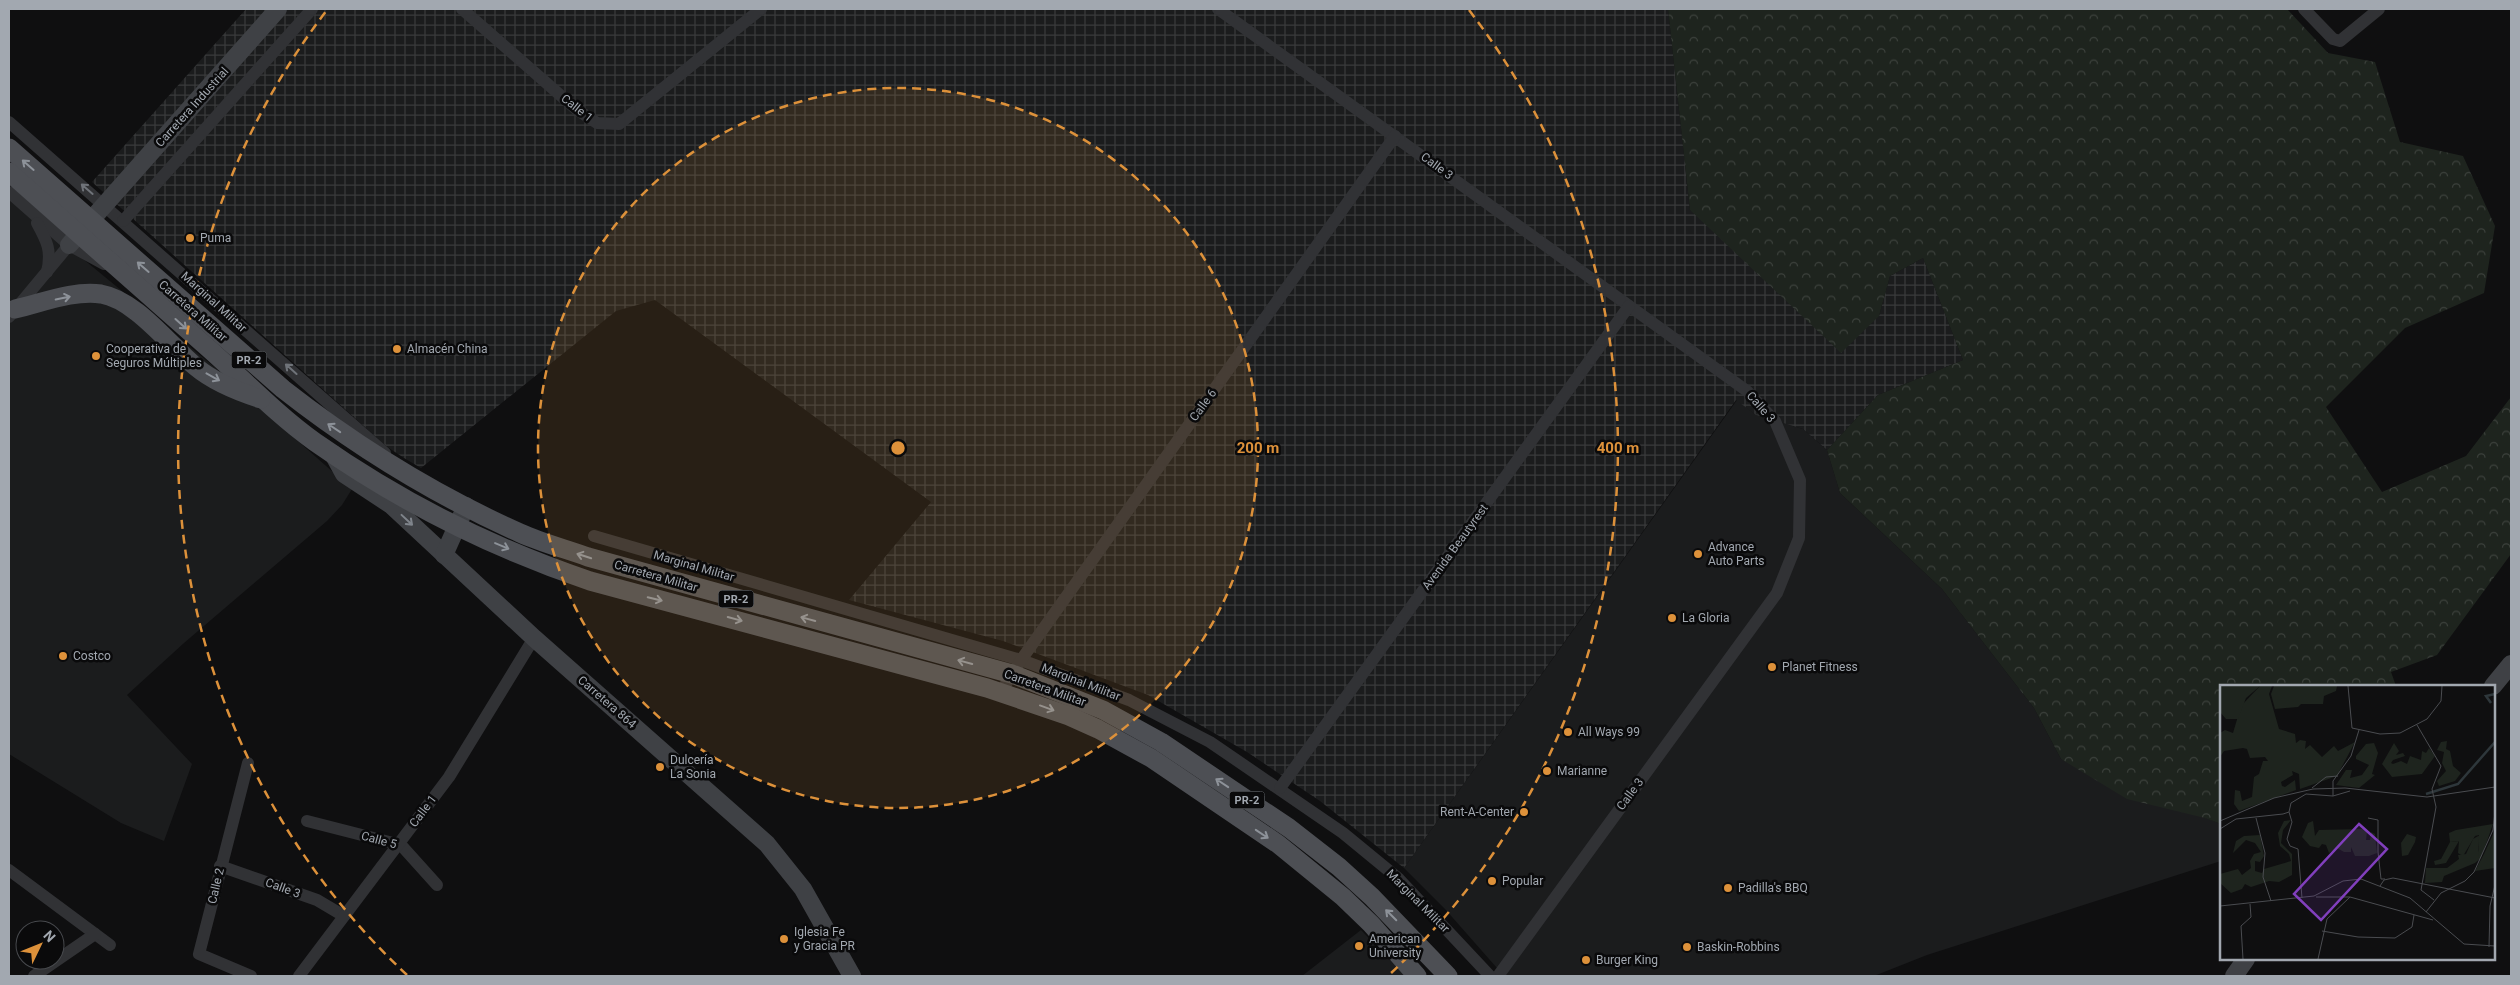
<svg xmlns="http://www.w3.org/2000/svg" width="2520" height="985" font-family="Roboto,sans-serif">
  <style>
    .built { fill: #1b1c1d }
    .industrial { fill: url(#industrial-grid) }
    .forest { fill: url(#forest-crowns) }
    .lines { fill: none; stroke-linecap: round; stroke-linejoin: round }
    .street { stroke: #313235; stroke-width: 12 }
    .secondary { stroke: #3f4145; stroke-width: 18 }
    .primary { stroke: #4d4f54; stroke-width: 19 }
    .oneway { stroke: #8d9299 }
    .oneway2 { stroke: #6f7379 }
    .oneway3 { stroke: #7f848b }
    .ring { fill: none; stroke: #dd913a; stroke-width: 2.5; stroke-dasharray: 9 6 }
    .poi-dot { fill: #dd913a; stroke: #0a0a0b; stroke-width: 2 }
    .labels { text-anchor: middle; stroke-width: 5; stroke-linejoin: round; paint-order: stroke }
    .shield { fill: #0a0a0b; stroke: #74797e; stroke-width: 1 }
    .shield-label { font-size: 11px; font-weight: bold; fill: #a2a8b0 }
    .street-label { font-size: 12px; fill: #a2a8b0; stroke: #0a0a0b }
    .poi-label { font-size: 12px; fill: #a2a8b0; stroke: #0a0a0b; text-anchor: start }
    .inset-river { fill: none; stroke: #2e373b; stroke-width: 2.5 }
    .inset-road { fill: none; stroke: #4a4c50; stroke-width: 1 }
    .view { fill: #813fbd; fill-opacity: 0.15; stroke: #813fbd; stroke-width: 2.5 }
    .inset-edge { fill: none; stroke: #a2a8b0; stroke-width: 2.5 }
    .centre { fill: #dd913a; stroke: #0a0a0b; stroke-width: 2.5 }
    .ring-label { font-size: 15px; text-anchor: middle; font-weight: bold; fill: #dd913a; stroke: #0a0a0b; stroke-width: 5; stroke-linejoin: round; paint-order: stroke }
  </style>
  <defs>
    <pattern id="industrial-grid" width="8" height="8" patternUnits="userSpaceOnUse" patternTransform="scale(1.25)"><rect width="8" height="8" fill="#1b1c1d"/><path d="M0 4h8M4 0v8" fill="none" stroke="#393a3b"/></pattern>
    <pattern id="forest-crowns" width="20" height="18" patternUnits="userSpaceOnUse" patternTransform="scale(1.25)"><rect width="20" height="18" fill="#1e241e"/><path d="M2 6a3 3 0 1 1 6 0M12 15a3 3 0 1 1 6 0" fill="none" stroke="#3c413c"/></pattern>
  </defs>
  <rect width="100%" height="100%" fill="#0f0f10"/>
  <g class="built">
    <polygon points="9,198 218,370 352,489 342,505 327,521 184,643 127,695 192,764 164,841 121,823 9,754"/>
    <polygon points="1737,400 1756,415 1803,429 1827,450 1840,493 1942,589 2034,708 2061,759 2221,824 2221,861 1927,955 1874,976 1504,976 1445,909 1404,868"/>
    <polygon points="1361,930 1405,976 1302,976"/>
  </g>
  <polygon class="industrial" points="246,9 1668,9 1690,210 1879,316 1890,276 1923,258 1963,360 1878,395 1827,450 1803,429 1756,415 1736,400 1404,868 1320,801 1247,752 1148,695 1003,641 849,600 931,502 655,300 616,311 421,468 404,458 386,446 92,182"/>
  <polygon class="forest" points="1668,9 2287,9 2328,53 2375,62 2400,142 2463,156 2495,226 2484,293 2405,328 2326,407 2382,492 2466,456 2511,397 2511,554 2437,655 2391,672 2396,686 2221,686 2221,824 2205,818 2127,799 2061,759 2034,708 1942,589 1840,493 1827,450 1878,395 1963,360 1923,258 1890,276 1879,316 1841,353 1690,210"/>
  <g class="lines">
    <g class="street">
      <polyline points="462,9 576,109 597,123 619,124 761,9"/>
      <polyline points="1218,9 1747,391 1775,421 1800,480 1799,538 1777,593 1498,976"/>
      <polyline points="2304,9 2333,39 2340,41 2379,9"/>
      <polyline points="9,122 385,453"/>
      <polyline points="9,192 69,245 104,264"/>
      <polyline points="123,221 312,9"/>
      <path d="M37 223C47 241 52 251 47 272"/>
      <polyline points="9,317 69,245"/>
      <polyline points="594,536 1021,660 1129,700 1210,742 1343,833 1399,879 1490,976"/>
      <polyline points="1001,692 1021,660 1395,136"/>
      <polyline points="248,763 199,954 251,976"/>
      <polyline points="1280,788 1629,306"/>
      <polyline points="307,821 401,845 437,885"/>
      <polyline points="220,866 317,900 344,916"/>
      <polyline points="9,870 110,945"/>
      <polyline points="34,976 95,934"/>
      <polyline points="299,976 449,777 534,638"/>
    </g>
    <g class="secondary">
      <polyline points="69,245 278,9"/>
      <polyline points="333,454 344,474 391,505 534,638 767,844 803,889 852,976"/>
      <polyline points="444,555 466,506"/>
      <polyline points="2493,686 2511,664"/>
      <polyline points="2234,976 2246,959"/>
    </g>
    <g class="primary">
      <path d="M9 148 283 389C357 447 435 495 520 533 542 543 566 549 588 557L1012 674 1103 710 1161 742 1289 828 1339 867 1372 897 1448 976"/>
      <path d="M9 172C75 231 141 288 207 347 242 378 276 414 315 442 399 501 492 548 590 581L987 688 1069 716 1098 729 1151 758 1278 844 1343 897 1371 924 1417 976"/>
      <path d="M15 309C42 303 73 290 101 294 136 300 169 345 196 367 214 382 239 392 261 399"/>
    </g>
  </g>
  <defs><path id="oneway-shaft" d="M-6 0H5M1.5-3L5.5 0L1.5 3" fill="none" stroke-width="1.6" stroke-linecap="round" stroke-linejoin="round" transform="scale(1.25)"/></defs>
  <g class="oneway">
    <use href="#oneway-shaft" transform="translate(28 165) rotate(-139)"/>
    <use href="#oneway-shaft" transform="translate(143 267) rotate(-139)"/>
    <use href="#oneway-shaft" transform="translate(63 298) rotate(-12)"/>
    <use href="#oneway-shaft" transform="translate(181 324) rotate(42)"/>
    <use href="#oneway-shaft" transform="translate(213 377) rotate(29)"/>
    <use href="#oneway-shaft" transform="translate(334 428) rotate(-146)"/>
    <use href="#oneway-shaft" transform="translate(502 546) rotate(23)"/>
    <use href="#oneway-shaft" transform="translate(584 556) rotate(-162)"/>
    <use href="#oneway-shaft" transform="translate(655 599) rotate(14)"/>
    <use href="#oneway-shaft" transform="translate(735 619) rotate(15)"/>
    <use href="#oneway-shaft" transform="translate(808 619) rotate(-165)"/>
    <use href="#oneway-shaft" transform="translate(965 662) rotate(-165)"/>
    <use href="#oneway-shaft" transform="translate(1047 708) rotate(20)"/>
    <use href="#oneway-shaft" transform="translate(1222 783) rotate(-146)"/>
    <use href="#oneway-shaft" transform="translate(1262 834) rotate(34)"/>
    <use href="#oneway-shaft" transform="translate(1391 915) rotate(-135)"/>
  </g>
  <g class="oneway2">
    <use href="#oneway-shaft" transform="translate(87 189) rotate(-139)"/>
    <use href="#oneway-shaft" transform="translate(291 369) rotate(-138)"/>
  </g>
  <use class="oneway3" href="#oneway-shaft" transform="translate(407 520) rotate(43)"/>
  <circle cx="898" cy="448" r="360" fill="#dd913a" fill-opacity=".12"/>
  <g class="ring">
    <circle cx="898" cy="448" r="360"/>
    <path d="M407 975A720 720 0 0 1 327 10M1469 10A720 720 0 0 1 1389 975"/>
  </g>
  <g class="poi-dot">
    <circle cx="190" cy="238" r="5"/>
    <circle cx="397" cy="349" r="5"/>
    <circle cx="96" cy="356" r="5"/>
    <circle cx="1698" cy="554" r="5"/>
    <circle cx="1672" cy="618" r="5"/>
    <circle cx="63" cy="656" r="5"/>
    <circle cx="1772" cy="667" r="5"/>
    <circle cx="1568" cy="732" r="5"/>
    <circle cx="660" cy="767" r="5"/>
    <circle cx="1547" cy="771" r="5"/>
    <circle cx="1524" cy="812" r="5"/>
    <circle cx="1492" cy="881" r="5"/>
    <circle cx="1728" cy="888" r="5"/>
    <circle cx="784" cy="939" r="5"/>
    <circle cx="1359" cy="946" r="5"/>
    <circle cx="1687" cy="947" r="5"/>
    <circle cx="1586" cy="960" r="5"/>
  </g>
  <g class="labels">
    <g class="shield">
      <rect x="231.5" y="351.5" width="35" height="17" rx="4"/>
      <rect x="718.5" y="590.5" width="35" height="17" rx="4"/>
      <rect x="1229.5" y="791.5" width="35" height="17" rx="4"/>
    </g>
    <g class="shield-label">
      <text x="249" y="364">PR-2</text>
      <text x="736" y="603">PR-2</text>
      <text x="1247" y="804">PR-2</text>
    </g>
    <g class="street-label">
      <text transform="translate(192 107) rotate(-48)" y="4">Carretera Industrial</text>
      <text transform="translate(577 108) rotate(38)" y="4">Calle 1</text>
      <text transform="translate(1437 166) rotate(36)" y="4">Calle 3</text>
      <text transform="translate(214 302) rotate(42)" y="4">Marginal Militar</text>
      <text transform="translate(193 311) rotate(41)" y="4">Carretera Militar</text>
      <text transform="translate(1203 405) rotate(-54)" y="4">Calle 6</text>
      <text transform="translate(1761 407) rotate(49)" y="4">Calle 3</text>
      <text transform="translate(1455 547) rotate(-54)" y="4">Avenida Beautyrest</text>
      <text transform="translate(694 566) rotate(16)" y="4">Marginal Militar</text>
      <text transform="translate(656 576) rotate(16)" y="4">Carretera Militar</text>
      <text transform="translate(1081 682) rotate(21)" y="4">Marginal Militar</text>
      <text transform="translate(1045 688) rotate(20)" y="4">Carretera Militar</text>
      <text transform="translate(607 702) rotate(41)" y="4">Carretera 864</text>
      <text transform="translate(1630 794) rotate(-54)" y="4">Calle 3</text>
      <text transform="translate(423 811) rotate(-53)" y="4">Calle 1</text>
      <text transform="translate(379 840) rotate(15)" y="4">Calle 5</text>
      <text transform="translate(216 886) rotate(-77)" y="4">Calle 2</text>
      <text transform="translate(283 888) rotate(20)" y="4">Calle 3</text>
      <text transform="translate(1418 901) rotate(45)" y="4">Marginal Militar</text>
    </g>
    <g class="poi-label">
      <text x="200" y="242">Puma</text>
      <text x="106" y="353">Cooperativa de<tspan x="106" dy="14">Seguros Múltiples</tspan></text>
      <text x="407" y="353">Almacén China</text>
      <text x="1708" y="551">Advance<tspan x="1708" dy="14">Auto Parts</tspan></text>
      <text x="1682" y="622">La Gloria</text>
      <text x="73" y="660">Costco</text>
      <text x="1782" y="671">Planet Fitness</text>
      <text x="1578" y="736">All Ways 99</text>
      <text x="670" y="764">Dulcería<tspan x="670" dy="14">La Sonia</tspan></text>
      <text x="1557" y="775">Marianne</text>
      <text x="1514" y="816" text-anchor="end">Rent-A-Center</text>
      <text x="1502" y="885">Popular</text>
      <text x="1738" y="892">Padilla's BBQ</text>
      <text x="794" y="936">Iglesia Fe<tspan x="794" dy="14">y Gracia PR</tspan></text>
      <text x="1369" y="943">American<tspan x="1369" dy="14">University</tspan></text>
      <text x="1697" y="951">Baskin-Robbins</text>
      <text x="1596" y="964">Burger King</text>
    </g>
  </g>
  <g transform="translate(2220 685)">
    <rect width="275" height="275" fill="#0f0f10"/>
    <path d="M54 1H117L116 6 104 11 103 19H81L78 22 55 24 51 9Z" fill="#1e241e"/>
    <path d="M40 1H52L49 9 59 44 75 49 76 58 80 55 86 56 85 64 90 60 102 72 114 61 118 66 135 57 117 91 80 104 79 89 72 86 73 90 61 97 62 101 65 102 75 95 76 105 19 126 14 119 15 105 20 106 22 116 32 112 34 92 39 89 43 76H48L45 72 30 73 27 64 23 63 4 66 0 72V48L5 45 13 48 21 21ZM227 56 226 64 230 66 233 81 241 88 235 96 219 101 217 96 226 86 222 78 224 67 217 65 221 57ZM154 58 158 68 152 89 155 90 139 103 116 100 126 85H132L130 93 142 90 149 80 136 74V71L146 59ZM174 58 179 66 176 70 183 68 185 71 173 75 171 78 173 79 181 76 187 79 190 71 201 75 202 66 206 68 209 63 215 71 202 89 172 92 162 79ZM71 135 63 145 61 158 72 169V190L59 197 49 196 31 202 25 199 22 204 11 208 0 198V189L18 184 22 190 31 183 30 176 34 169 41 167 35 158 26 155 13 168 16 156 24 151 40 150 44 171 40 177 35 176V186L42 188 44 184 71 176 69 169 60 161 58 148 64 136ZM93 136 95 151 99 145 142 144 147 147 146 155H150L151 147 155 149 157 168 149 171H135L131 162V167H124L117 163 109 168 106 160 102 159 99 163 90 161 82 152 88 138ZM187 149 196 152 195 157 188 170 182 171 181 158ZM260 150 258 165 261 173 255 178 224 191 222 197 205 198 206 183H227L239 174 238 170 246 169 253 154ZM239 156 226 178 215 180 214 176 221 174 230 157Z" fill="#1e241e"/>
    <path d="M0 1H40L26 13 18 34H6L0 27Z" fill="#1e241e"/>
    <path d="M273 139 261 173 258 171 259 150 255 151 243 171 238 168 239 156 230 157 229 148 236 145ZM275 145V183L255 186 264 169Z" fill="#1e241e"/>
    <path class="inset-river" d="M271 18 266 11 275 9M206 109 238 99 275 57"/>
    <path class="inset-road" d="M128 1 132 43 160 49 180 48 207 34 221 16 222 1M197 40 221 81 212 104 216 122 201 205 214 215M92 103 106 92 118 91M113 111 130 106M69 127 72 137 67 154 70 161 78 164 82 213M36 133 45 168 43 192 51 216M148 133 158 135V167L161 194H165M0 136 54 113 93 104 125 103 207 112 275 102M0 144 16 134 63 129 69 127 71 118 86 109 113 111V96L131 71 139 45M160 201 164 195 173 193 275 213M96 212H130M0 221 94 211 123 196 141 194 190 213 244 259 275 261M206 227 221 208 245 196 254 187 273 145 275 127M102 246 138 252 175 253 192 242 194 230M269 262 270 221 275 200M23 274 21 241 31 232 30 219M98 274 107 234 130 212 213 235"/>
    <path class="view" d="M139 139 167 164 101 235 74 209Z"/>
    <rect width="275" height="275" class="inset-edge"/>
  </g>
  <circle cx="898" cy="448" r="8" class="centre"/>
  <g class="ring-label">
    <text x="1258" y="453">200 m</text>
    <text x="1618" y="453">400 m</text>
  </g>
  <rect width="2520" height="985" fill="none" stroke="#a2a8b0" stroke-width="20"/>
  <g transform="translate(40 945) rotate(47)"><circle r="24" fill="#0a0a0b" stroke="#47494d"/>
  <path d="M0-4L9 19L0 12L-9 19Z" fill="#dd913a"/>
  <text y="-8" font-size="14" font-weight="bold" text-anchor="middle" fill="#a2a8b0">N</text>
  </g>
</svg>
